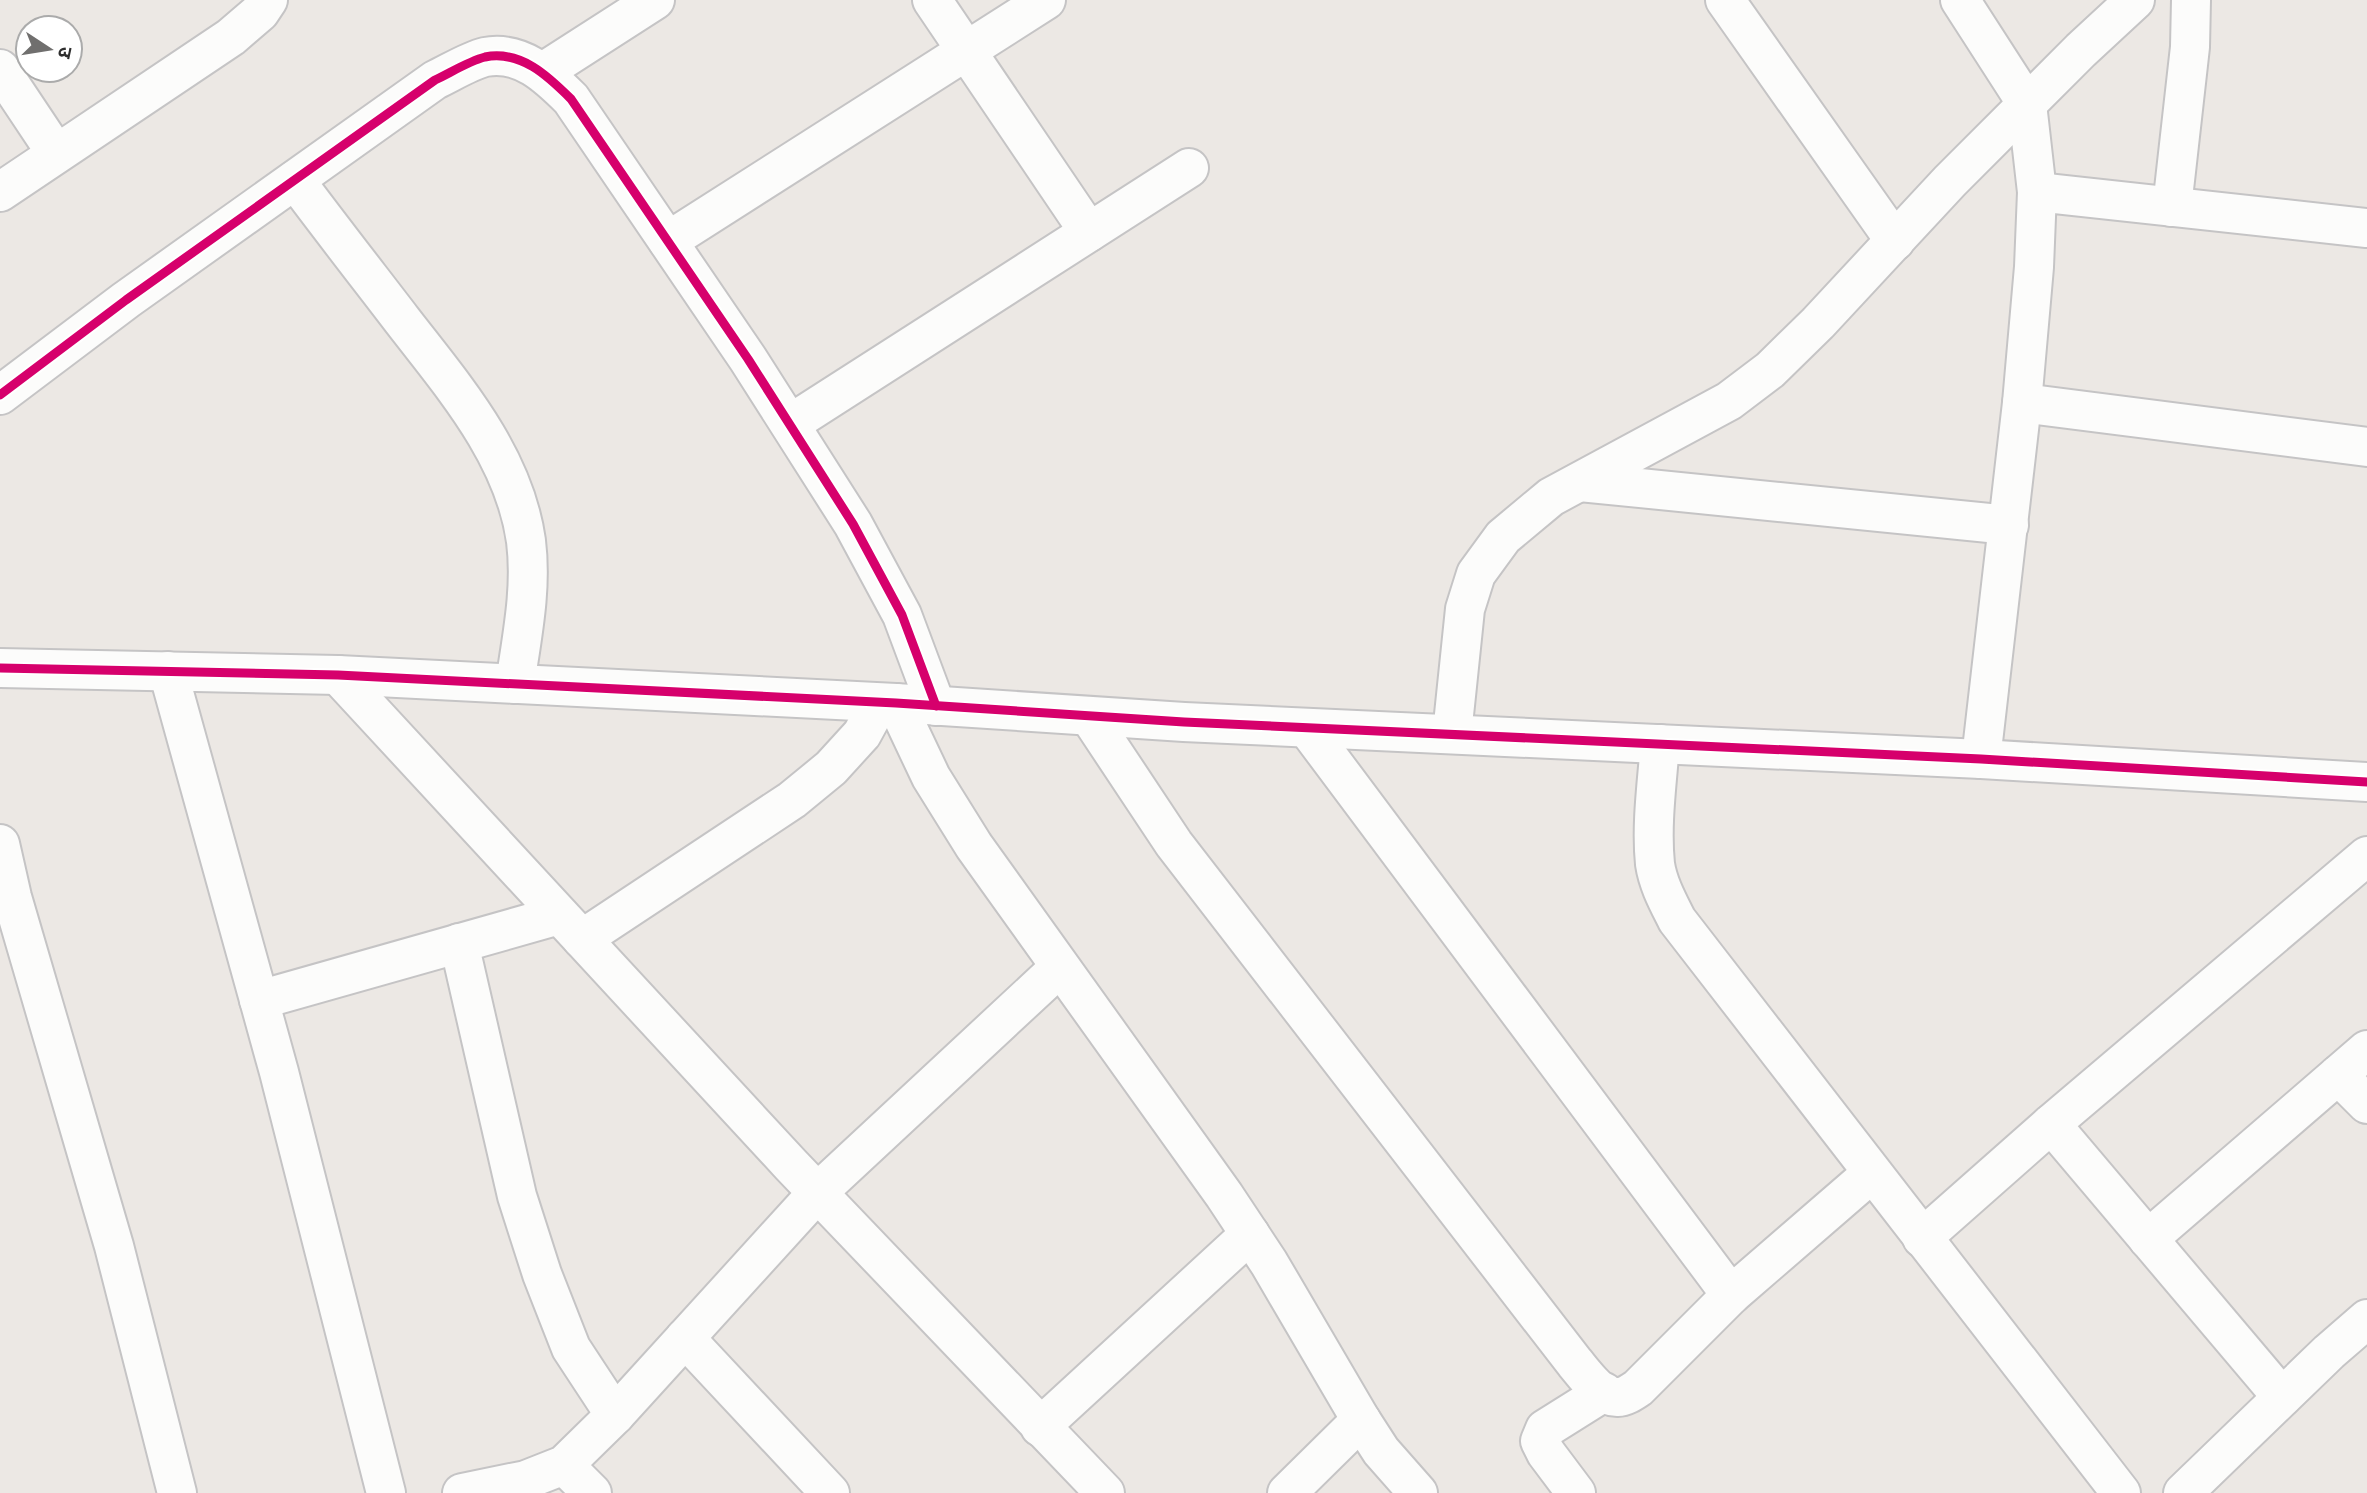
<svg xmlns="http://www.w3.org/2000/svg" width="2367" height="1493" font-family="Lato,'Noto Sans Devanagari',sans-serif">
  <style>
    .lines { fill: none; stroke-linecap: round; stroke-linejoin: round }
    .street-casing { stroke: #c5c4c5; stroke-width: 42 }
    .secondary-casing { stroke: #c5c4c5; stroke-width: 42 }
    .street { stroke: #fcfcfb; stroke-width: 38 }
    .secondary { stroke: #fcfcfb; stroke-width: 38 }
    .cycleway-casing { stroke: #fff; stroke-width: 13 }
    .cycleway { stroke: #d6006c; stroke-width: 9 }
  </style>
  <rect width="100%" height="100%" fill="#ece8e4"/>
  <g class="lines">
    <defs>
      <g id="street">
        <polyline points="932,0 1089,232"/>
        <polyline points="1725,0 1895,241"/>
        <polyline points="1960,0 2027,104 2037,192 2034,267 2022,403 1981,759"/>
        <polyline points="0,69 56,153"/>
        <polyline points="543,72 655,0"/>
        <path d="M295 180C330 227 366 273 402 320 453 386 514 455 526 541 532 589 522 636 515 684"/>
        <polyline points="0,192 231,37 260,12 268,0"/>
        <polyline points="2037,192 2367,228"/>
        <polyline points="2172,207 2190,47 2191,0"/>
        <polyline points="668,241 1046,0"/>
        <path d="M0 395 126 300 435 80C450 73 469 61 485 57 521 50 548 76 571 99L748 359 853 524 902 615 936 706"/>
        <polyline points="2022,403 2367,447"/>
        <polyline points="790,424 1189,168"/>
        <polyline points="1580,482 2009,525"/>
        <polyline points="168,671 279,1072 386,1493"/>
        <polyline points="338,675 791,1165 1105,1493"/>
        <polyline points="896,703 931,777 974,846 1224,1195 1269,1263 1361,1420 1381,1451 1418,1493"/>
        <path d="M1089 716 1174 844 1575 1363C1585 1375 1601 1398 1618 1397 1625 1397 1632 1392 1638 1388L1731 1295 1872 1173"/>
        <polyline points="1307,728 1731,1295"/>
        <polyline points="1452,734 1465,609 1476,574 1503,537 1551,497 1729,401 1770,370 1818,323 1950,181 2081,50 2135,0"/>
        <path d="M1660 744C1657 783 1651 825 1655 864 1658 884 1668 902 1677 920L2121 1493"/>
        <polyline points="0,844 12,897 114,1246 177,1493"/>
        <polyline points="582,939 792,800 831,768 862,734 879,703"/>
        <polyline points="459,943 517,1196 542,1274 571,1348 615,1415"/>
        <polyline points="259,1000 559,915"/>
        <polyline points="2338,1075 2367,1104"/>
        <polyline points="2051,1124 2282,1397"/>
        <polyline points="1922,1238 2051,1124 2367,856"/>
        <polyline points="2148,1239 2367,1050"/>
        <polyline points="685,1338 830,1493"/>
        <polyline points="1040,1427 1250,1234"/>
        <polyline points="564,1465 592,1493"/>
        <polyline points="462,1493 526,1480 564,1465 615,1415 818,1192 1060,967"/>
        <polyline points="1287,1493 1361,1420"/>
        <polyline points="1576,1493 1546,1453 1540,1441 1545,1429 1604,1392"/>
        <polyline points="2183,1493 2329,1352 2367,1319"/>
      </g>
      <polyline id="secondary" points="0,668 338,675 896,703 1184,722 1981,759 2367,782"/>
    </defs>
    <use href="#street" class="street-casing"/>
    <use href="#secondary" class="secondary-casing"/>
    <use href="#street" class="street"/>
    <use href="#secondary" class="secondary"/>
    <defs>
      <g id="cycleway">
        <path d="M0 395 126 300 435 80C450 73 469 61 485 57 521 50 548 76 571 99L748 359 853 524 902 615 936 706"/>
        <polyline points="0,668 338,675 896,703 1184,722 1981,759 2367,782"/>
      </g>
    </defs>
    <use href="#cycleway" class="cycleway-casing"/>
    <use href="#cycleway" class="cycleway"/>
  </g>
  <g transform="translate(49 49) rotate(102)"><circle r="33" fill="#ffffff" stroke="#ababab" stroke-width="2"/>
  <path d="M0-5L12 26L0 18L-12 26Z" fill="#706f6e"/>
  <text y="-10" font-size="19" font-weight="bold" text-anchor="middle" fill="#2e2e2e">उ</text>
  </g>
</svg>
